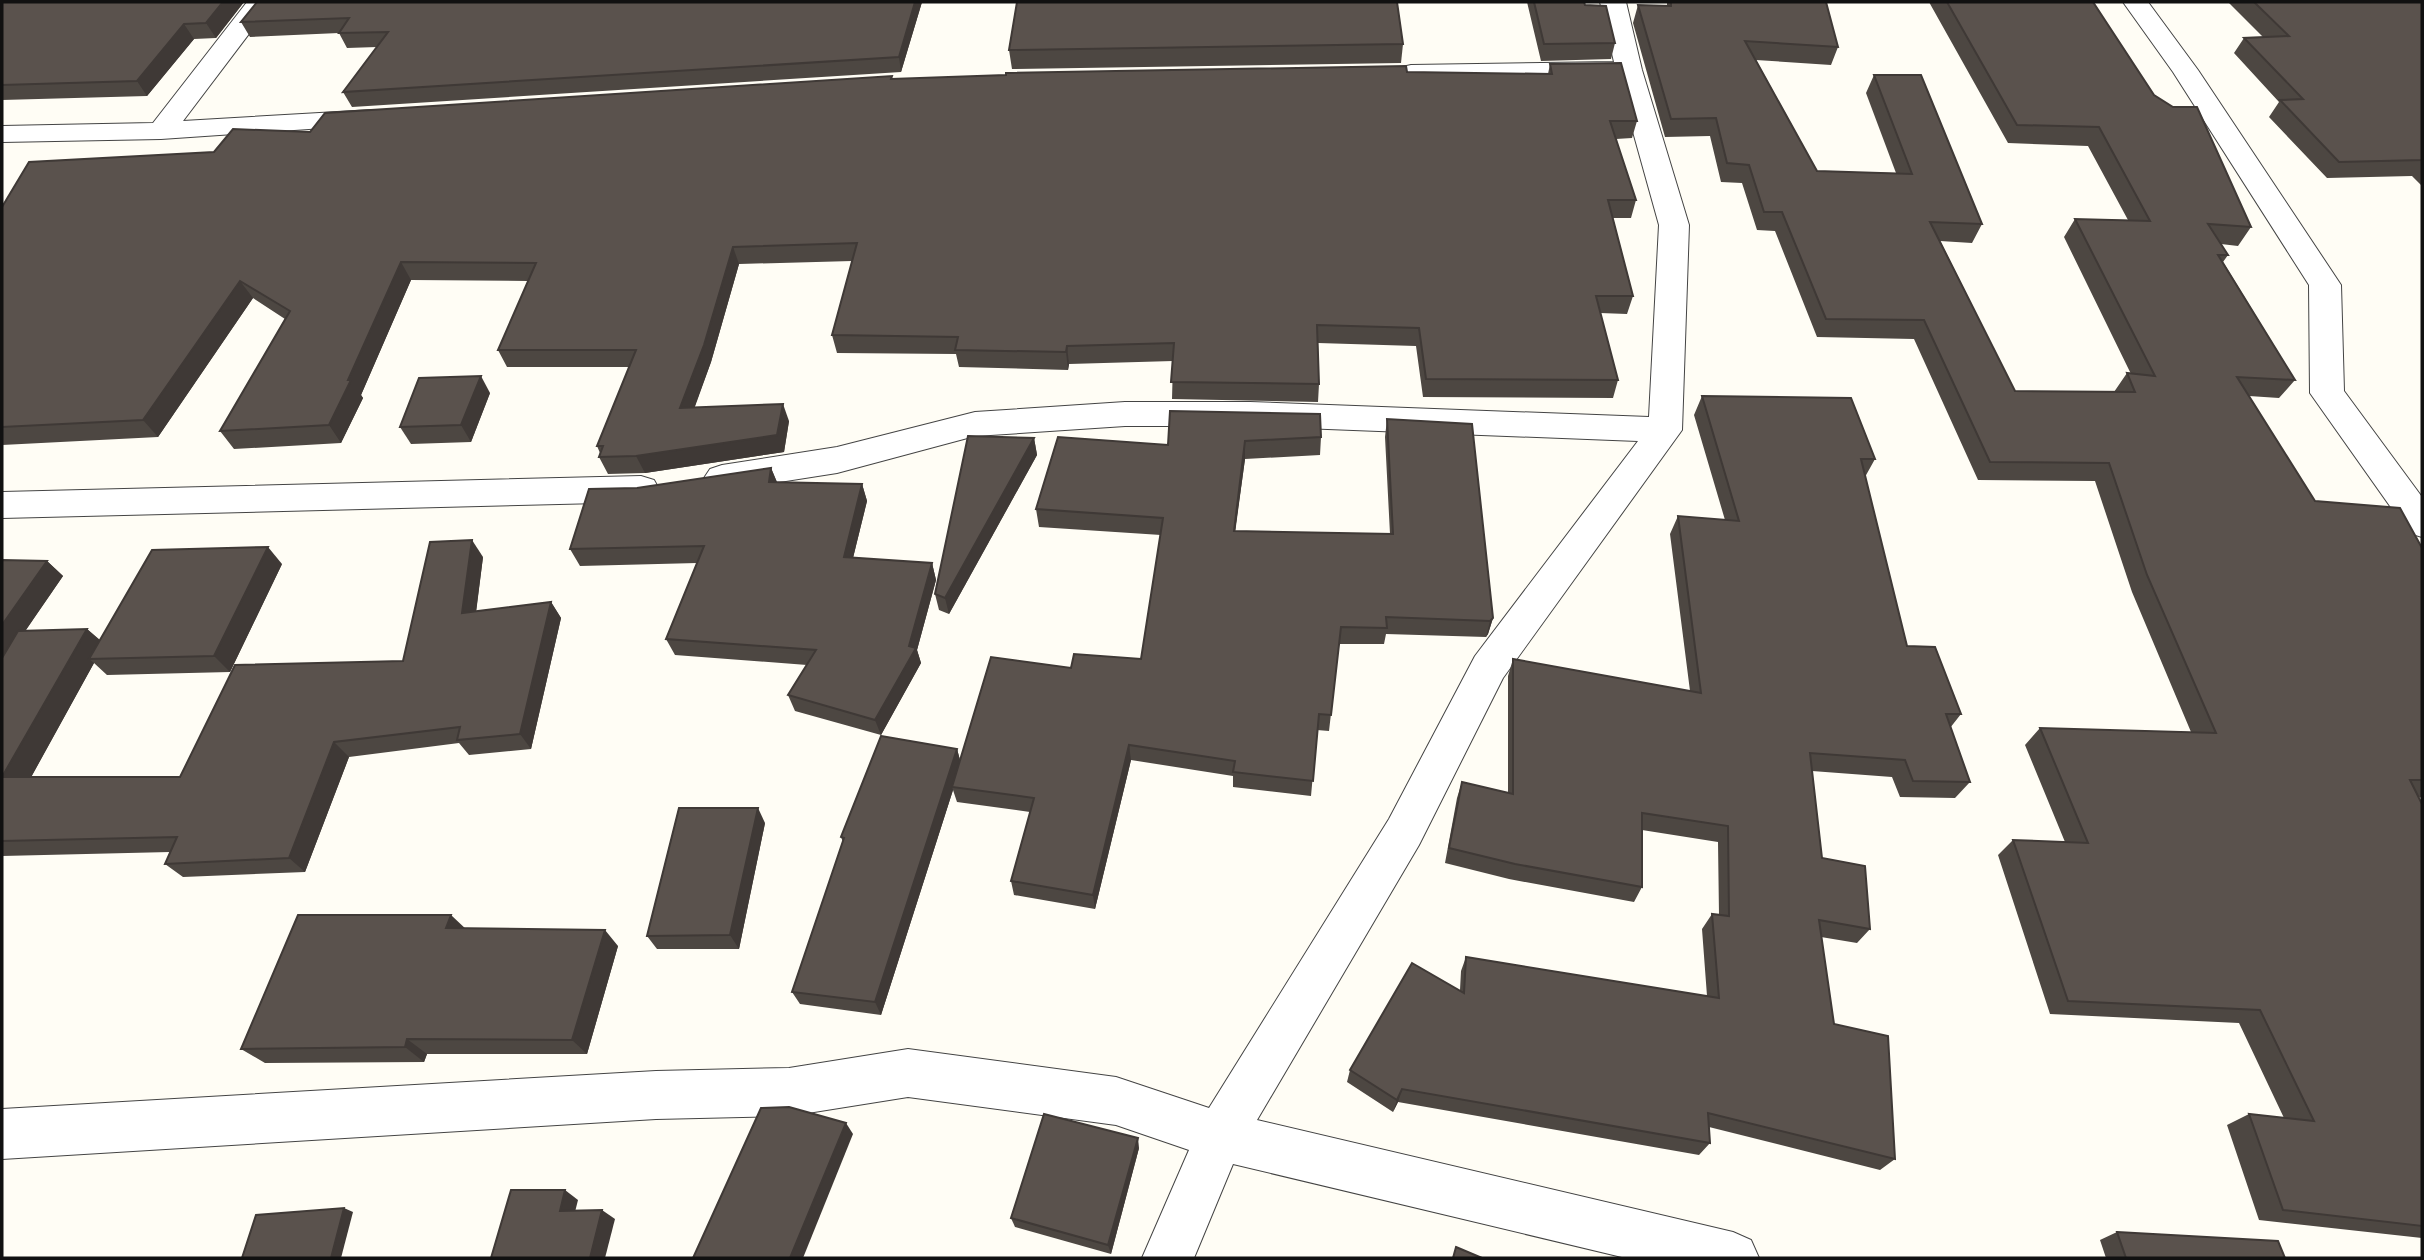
<svg xmlns="http://www.w3.org/2000/svg" width="2424" height="1260" font-family="'Noto Serif',serif">
  <style>
    .lines { fill: none; stroke-linecap: round; stroke-linejoin: round }
    .street-casing { stroke: #444; stroke-width: 2 }
    .street { fill: #fff; fill-rule: evenodd }
    .wall { fill: #4d4742 }
    .shaded-wall { fill: #3f3936 }
    .building { fill: #5a524d; stroke: #3f3936; stroke-width: 2 }
  </style>
  <rect width="100%" height="100%" fill="#fffdf5"/>
  <g class="lines">
    <defs>
      <g id="street">
        <polygon points="247,2 273,2 183,121 372,110 382,112 386,118 382,124 161,139 2,142 2,126 153,123"/>
        <polygon points="1600,2 1626,2 1642,70 1689,225 1682,430 1503,678 1419,845 1257,1120 1733,1232 1751,1240 1759,1258 1626,1258 1233,1164 1194,1258 1142,1258 1189,1150 1116,1125 908,1097 789,1116 656,1119 2,1159 2,1109 656,1071 789,1068 908,1049 1116,1077 1209,1108 1389,819 1475,656 1638,441 1250,426 1125,426 975,436 837,473 722,491 710,487 704,478 710,469 722,465 837,447 975,412 1125,402 1250,402 1649,417 1659,225 1618,78 1411,81 1402,79 1398,73 1402,67 1411,65 1614,62"/>
        <polygon points="2123,2 2148,2 2198,70 2341,285 2344,391 2422,497 2422,537 2409,533 2310,393 2309,285 2173,72"/>
        <polygon points="641,476 654,480 659,489 654,498 641,502 2,518 2,492"/>
      </g>
    </defs>
    <use href="#street" class="street-casing"/>
    <use href="#street" class="street"/>
  </g>
  <g class="wall">
    <polygon points="2,2 244,2 216,38 194,39 147,96 2,100"/>
    <polygon points="257,2 922,2 901,72 352,107 343,92 377,47 347,48 339,33 250,37 241,22"/>
    <polygon points="1527,2 1584,2 1585,5 1615,43 1611,59 1541,61"/>
    <polygon points="1667,2 1826,2 1838,47 1831,65 1756,60 1817,171 1896,173 1866,93 1874,75 1982,224 1972,243 1940,241 2015,391 2114,392 2127,373 2131,374 2064,237 2075,219 2128,220 2088,146 2008,143 1929,2 2093,2 2154,95 2251,227 2238,246 2221,244 2228,255 2223,262 2295,380 2279,398 2249,396 2315,501 2422,548 2422,798 2419,797 2422,804 2422,1238 2259,1220 2227,1125 2249,1114 2284,1118 2239,1023 2050,1014 1998,855 2013,840 2065,842 2025,745 2040,728 2191,732 2132,592 2095,481 1978,480 1914,339 1817,337 1775,231 1757,230 1742,183 1721,182 1710,136 1665,137 1633,23 1638,5 1667,6"/>
    <polygon points="2228,2 2422,2 2422,186 2412,176 2327,178 2269,117 2279,102 2234,53 2244,38 2263,37"/>
    <polygon points="1403,44 1401,63 1012,69 1009,50"/>
    <polygon points="1550,64 1637,121 1632,138 1616,139 1636,200 1631,218 1613,218 1633,296 1627,314 1600,313 1618,380 1613,398 1423,397 1416,346 1318,343 1319,384 1318,402 1172,399 1173,361 1069,364 1068,370 959,367 956,354 837,353 832,335 852,261 739,264 711,362 694,408 789,421 784,452 645,473 608,474 599,457 600,453 597,446 629,367 507,367 498,350 528,281 411,280 361,395 363,398 341,443 234,449 220,431 285,319 253,298 158,437 2,445 2,207 214,152 310,132 892,76 892,79 1407,72 1548,74"/>
    <polygon points="490,393 471,442 411,444 400,427"/>
    <polygon points="1702,396 1875,459 1865,477 1907,646 1961,714 1950,728 1970,782 1955,798 1900,797 1892,777 1812,771 1822,858 1870,929 1857,943 1821,937 1834,1024 1895,1159 1880,1170 1709,1127 1710,1143 1699,1155 1398,1102 1393,1112 1347,1082 1350,1070 1460,990 1461,971 1466,957 1707,996 1702,929 1712,914 1719,915 1718,842 1642,830 1642,887 1634,902 1509,879 1445,863 1457,798 1462,782 1508,793 1508,676 1513,659 1690,691 1670,534 1678,516 1725,520 1694,415"/>
    <polygon points="1387,419 1493,618 1488,634 1486,637 1386,634 1384,644 1339,644 1329,731 1317,730 1311,796 1233,787 1233,776 1131,760 1095,909 1014,895 1011,881 1030,812 957,802 953,790 881,1015 800,1004 792,992 843,842 841,837 957,749 960,760 1071,668 1141,659 1161,535 1039,527 1036,509 1168,445 1321,437 1320,455 1245,459 1235,531 1390,534 1385,437"/>
    <polygon points="1034,438 1037,455 949,614 939,610 935,594"/>
    <polygon points="771,468 777,482 862,484 867,501 853,558 932,563 936,580 917,650 921,663 881,735 795,711 788,695 807,665 675,655 666,639 697,563 580,566 570,549 637,488"/>
    <polygon points="483,557 476,611 551,602 561,618 531,749 469,755 459,743 349,757 305,872 183,877 165,864 170,852 2,856 2,560 47,561 63,576 25,631 87,629 100,640 282,564 230,672 107,675 94,663 31,777 180,777 403,661"/>
    <polygon points="765,823 739,949 657,949 647,936"/>
    <polygon points="465,928 618,946 587,1054 427,1054 424,1062 265,1063 241,1049"/>
    <polygon points="1139,1148 1111,1254 1015,1227 1011,1218"/>
    <polygon points="2117,1232 2285,1258 2106,1258 2100,1240"/>
  </g>
  <g class="shaded-wall">
    <polygon points="223,2 244,2 216,38 206,23"/>
    <polygon points="915,2 922,2 901,72 899,57"/>
    <polygon points="184,24 194,39 147,96 137,81"/>
    <polygon points="733,247 739,264 711,362 688,426 680,408"/>
    <polygon points="401,262 411,280 361,395 363,398 341,443 329,425"/>
    <polygon points="240,281 253,298 158,437 143,420"/>
    <polygon points="1067,346 1069,364 1068,370 1066,352"/>
    <polygon points="481,376 490,393 471,442 461,425"/>
    <polygon points="783,404 789,421 784,452 645,473 636,456"/>
    <polygon points="1034,438 1037,455 949,614 945,598"/>
    <polygon points="1245,441 1245,459 1233,548 1234,531"/>
    <polygon points="771,468 778,485 769,482"/>
    <polygon points="862,484 867,501 849,574 844,557"/>
    <polygon points="472,540 483,557 474,629 462,613"/>
    <polygon points="268,547 282,564 230,672 214,656"/>
    <polygon points="47,561 63,576 2,665 2,625"/>
    <polygon points="932,563 936,580 917,650 921,663 881,735 875,720 909,646"/>
    <polygon points="551,602 561,618 531,749 520,734"/>
    <polygon points="1493,618 1488,634 1486,637 1490,621"/>
    <polygon points="87,629 105,645 89,659 94,663 23,792 2,777"/>
    <polygon points="334,742 349,757 305,872 289,858"/>
    <polygon points="1129,745 1131,760 1095,909 1093,895"/>
    <polygon points="957,749 961,764 952,787 953,790 881,1015 875,1002"/>
    <polygon points="758,808 765,823 739,949 730,935"/>
    <polygon points="451,915 468,931 446,928"/>
    <polygon points="605,930 618,946 587,1054 572,1040"/>
    <polygon points="407,1039 427,1054 424,1062 405,1047"/>
    <polygon points="1402,1089 1398,1102 1393,1112 1397,1100"/>
    <polygon points="846,1123 853,1134 803,1258 790,1258"/>
    <polygon points="1138,1138 1139,1148 1111,1254 1108,1245"/>
    <polygon points="565,1190 578,1200 573,1220 560,1211"/>
    <polygon points="344,1208 353,1212 341,1258 331,1258"/>
    <polygon points="602,1210 615,1219 605,1258 590,1258"/>
  </g>
  <g class="building">
    <polygon points="2,2 223,2 206,23 184,24 137,81 2,85"/>
    <polygon points="257,2 915,2 899,57 343,92 388,32 339,33 349,18 241,22"/>
    <polygon points="1017,2 1397,2 1403,44 1009,50"/>
    <polygon points="1534,2 1584,2 1585,5 1606,6 1615,43 1544,44"/>
    <polygon points="1671,2 1826,2 1838,47 1745,41 1817,171 1912,174 1874,75 1921,75 1982,224 1930,222 2015,391 2135,392 2127,373 2155,376 2075,219 2150,221 2099,127 2017,125 1947,2 2093,2 2154,95 2173,107 2197,107 2251,227 2208,224 2228,255 2218,255 2295,380 2237,377 2315,501 2400,508 2422,548 2422,780 2410,780 2422,804 2422,1226 2283,1210 2249,1114 2314,1121 2260,1010 2068,1001 2013,840 2088,843 2040,728 2216,733 2147,575 2109,463 1990,462 1924,320 1826,319 1782,212 1764,212 1749,165 1727,163 1716,118 1671,119 1638,5 1671,6"/>
    <polygon points="2254,2 2422,2 2422,160 2339,162 2280,100 2303,99 2244,38 2289,36"/>
    <polygon points="1621,63 1637,121 1610,121 1636,200 1608,200 1633,296 1596,296 1618,380 1426,379 1419,328 1317,325 1319,384 1171,382 1174,343 1067,346 1066,352 955,350 958,337 832,335 857,243 733,247 704,345 680,408 783,404 777,435 636,456 599,457 603,446 597,446 636,350 498,350 536,263 401,262 348,380 351,380 329,425 220,431 290,311 240,281 143,420 2,427 2,207 29,162 214,152 233,129 310,132 325,113 892,76 891,79 1006,75 1006,73 1406,66 1407,72 1552,74 1550,64"/>
    <polygon points="481,376 461,425 400,427 419,378"/>
    <polygon points="1702,396 1851,398 1875,459 1861,459 1907,646 1935,647 1961,714 1946,714 1970,782 1913,781 1905,760 1810,753 1822,858 1865,866 1870,929 1819,920 1834,1024 1888,1036 1895,1159 1708,1113 1710,1143 1402,1089 1397,1100 1350,1070 1412,963 1464,993 1466,957 1719,998 1712,914 1729,916 1728,826 1642,813 1642,887 1515,864 1449,848 1462,782 1513,794 1513,659 1701,693 1678,516 1739,521"/>
    <polygon points="1170,411 1320,414 1321,437 1245,441 1234,531 1393,534 1387,419 1472,424 1493,618 1490,621 1386,617 1387,628 1341,627 1331,715 1319,714 1313,781 1233,772 1235,761 1129,745 1093,895 1011,881 1034,798 952,787 991,657 1071,668 1074,654 1141,659 1163,518 1036,509 1058,437 1168,445"/>
    <polygon points="968,436 1034,438 945,598 935,594"/>
    <polygon points="771,468 769,482 862,484 844,557 932,563 909,646 916,648 875,720 788,695 816,650 666,639 704,546 570,549 589,489 637,488"/>
    <polygon points="472,540 462,613 551,602 520,734 457,740 460,727 334,742 289,858 165,864 177,837 2,841 2,658 18,631 87,629 2,777 180,777 235,665 403,661 430,542"/>
    <polygon points="268,547 214,656 89,659 152,550"/>
    <polygon points="2,560 47,561 2,625"/>
    <polygon points="881,736 957,749 875,1002 792,992 844,838 841,837"/>
    <polygon points="679,808 758,808 730,935 647,936"/>
    <polygon points="298,915 451,915 446,928 605,930 572,1040 407,1039 405,1047 241,1049"/>
    <polygon points="789,1107 846,1123 790,1258 693,1258 761,1108"/>
    <polygon points="1044,1114 1138,1138 1108,1245 1011,1218"/>
    <polygon points="511,1190 565,1190 560,1211 602,1210 590,1258 491,1258"/>
    <polygon points="344,1208 331,1258 242,1258 256,1215"/>
    <polygon points="2117,1232 2278,1241 2285,1258 2126,1258"/>
    <polygon points="1456,1247 1482,1258 1453,1258"/>
  </g>
  <rect width="2424" height="1260" fill="none" stroke="#111111" stroke-width="7"/>
</svg>
